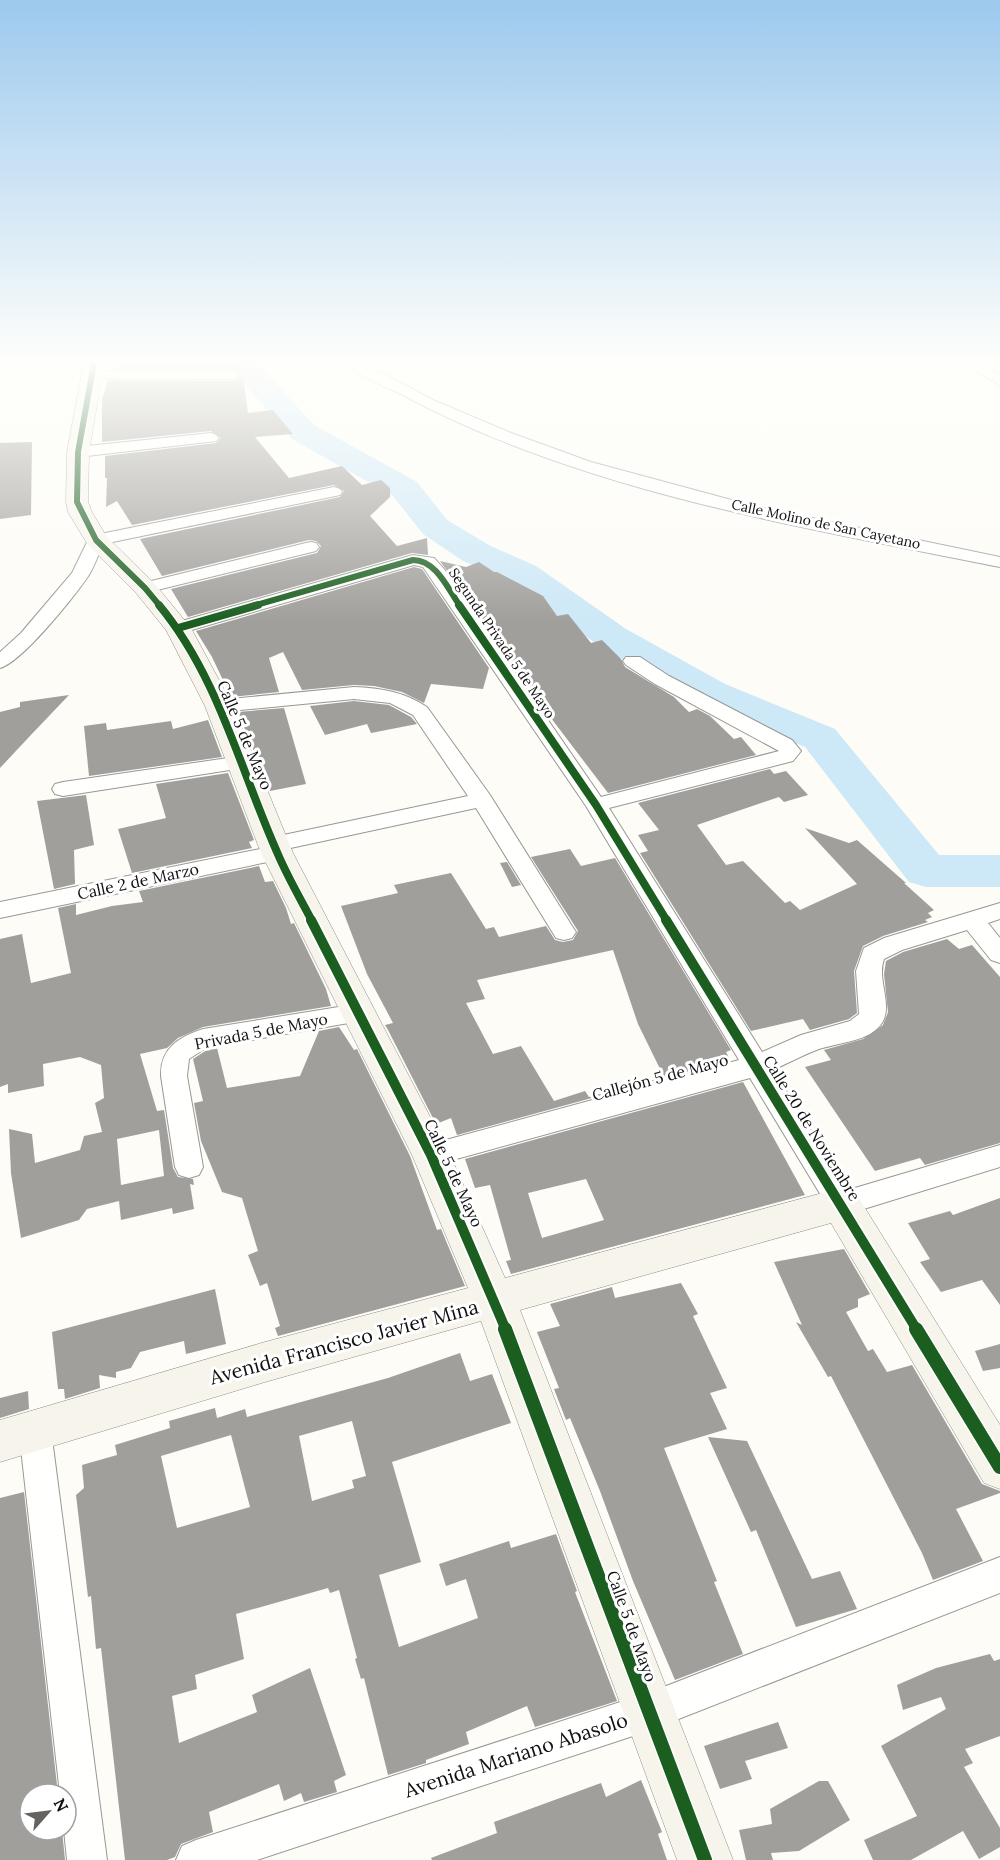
<svg xmlns="http://www.w3.org/2000/svg" width="1000" height="1860" font-family="Lora,serif">
  <style>
    .lines { fill: none; stroke-linecap: round; stroke-linejoin: round }
    .river { fill: #cde8f7; fill-rule: evenodd }
    .building { fill: #a19f9c; fill-rule: evenodd }
    .street-casing { stroke: #979795; stroke-width: 2 }
    .secondary-casing { stroke: #8e8d8b; stroke-width: 1 }
    .street { fill: #fffffe; fill-rule: evenodd }
    .secondary { fill: #f6f4eb; fill-rule: evenodd }
    .cycleway-far3-casing { stroke: #fff; stroke-width: 8 }
    .cycleway-far2-casing { stroke: #fff; stroke-width: 10 }
    .cycleway-far1-casing { stroke: #fff; stroke-width: 14 }
    .cycleway-casing { stroke: #fff; stroke-width: 17 }
    .cycleway-far3 { stroke: #1b5e20; stroke-width: 6 }
    .cycleway-far2 { stroke: #1b5e20; stroke-width: 8 }
    .cycleway-far1 { stroke: #1b5e20; stroke-width: 10 }
    .cycleway { stroke: #1b5e20; stroke-width: 14 }
    .labels { text-anchor: middle; stroke-width: 6; stroke-linejoin: round; paint-order: stroke }
    .far-street-label { font-size: 14px; fill: #111; stroke: #fff }
    .street-label { font-size: 16px; fill: #111; stroke: #fff }
    .near-street-label { font-size: 20px; fill: #111; stroke: #fff }
  </style>
  <rect width="100%" height="100%" fill="#fdfcf7"/>
  <g class="lines">
    <polygon class="river" points="227,363 257,363 314,425 417,482 447,520 489,545 536,566 626,629 725,684 835,729 939,855 1000,855 1000,887 926,887 909,882 805,747 695,702 598,645 510,582 463,561 423,534 393,496 292,439"/>
  </g>
  <g class="building">
    <polygon points="122,363 226,363 225,366 241,365 239,372 232,369 113,369 120,367"/>
    <polygon points="243,376 248,413 273,410 293,434 255,437 289,478 342,466 362,485 381,480 390,488 390,497 370,516 397,546 427,538 428,555 412,553 188,617 171,589 317,553 321,546 316,541 309,540 162,576 140,539 340,497 344,491 334,485 132,525 117,501 106,507 107,478 105,478 105,456 216,443 221,438 211,431 102,442 102,399 108,380 232,381"/>
    <polygon points="32,442 31,515 0,519 0,443"/>
    <polygon points="440,561 466,567 479,562 494,572 497,572 543,596 557,616 568,614 591,643 602,640 621,659 625,667 674,697 689,712 697,709 710,716 734,739 741,737 756,755 608,793 532,693"/>
    <polygon points="414,567 422,569 489,668 483,689 431,684 424,703 402,692 374,686 354,685 302,690 283,652 269,658 279,692 231,697 212,657 196,631"/>
    <polygon points="69,695 29,737 0,768 0,712 20,707 20,702"/>
    <polygon points="354,701 389,705 411,717 417,724 371,733 367,724 325,735 310,706"/>
    <polygon points="284,708 306,784 270,791 238,712"/>
    <polygon points="208,720 222,757 89,776 84,726 106,723 107,730 171,721 173,729"/>
    <polygon points="770,769 774,774 786,771 808,795 784,802 779,797 697,825 726,865 743,861 785,903 790,901 800,910 857,884 805,828 849,843 857,840 906,883 904,883 934,910 928,913 932,917 925,920 928,922 883,936 863,946 854,971 857,1013 849,1019 810,1030 803,1019 751,1031 640,853 648,851 638,835 659,830 638,803"/>
    <polygon points="228,773 254,840 249,842 252,848 132,873 118,829 166,818 156,784"/>
    <polygon points="86,795 94,845 74,850 75,884 54,889 37,801"/>
    <path d="M570 849 581 866 615 858 731 1050 726 1052 730 1060 457 1135 451 1118 436 1124 388 1030 385 1025 393 1023 367 974 341 906 398 893 394 885 451 873 486 929 494 927 499 937 546 926 555 940 563 942 573 940 578 931 531 857ZM613 950 638 1024 664 1077 589 1097 585 1091 554 1101 521 1046 493 1054 466 1003 485 999 477 980Z"/>
    <polygon points="507,862 521,885 512,887 500,863"/>
    <path d="M259 866 265 882 273 881 286 908 291 924 294 923 326 989 331 1006 203 1027 178 1038 167 1048 140 1054 157 1111 164 1110 173 1168 178 1177 193 1179 194 1185 190 1184 194 1209 173 1214 172 1208 121 1220 119 1201 87 1209 79 1220 21 1238 11 1173 9 1129 32 1134 35 1163 80 1150 84 1136 102 1132 95 1103 104 1098 101 1065 80 1057 43 1064 44 1086 8 1093V1084L0 1087V939L22 934 31 983 71 973 58 908 76 904V915L112 906 143 902 139 891ZM159 1130 164 1176 121 1185 117 1139Z"/>
    <polygon points="947,939 959,949 972,945 1000,977 1000,1143 925,1165 920,1158 875,1171 805,1067 831,1060 824,1050 863,1039 883,1025 888,1012 884,974 886,961 903,952"/>
    <polygon points="339,1027 354,1050 357,1049 410,1156 437,1230 441,1229 465,1286 278,1336 275,1328 280,1326 267,1283 260,1286 248,1255 258,1251 242,1198 222,1192 201,1141 194,1103 203,1101 193,1059 207,1050 217,1048 227,1088 300,1076 319,1031"/>
    <path d="M743 1082 805 1195 511 1274 506 1261 511 1260 490 1185 475 1188 465 1159ZM586 1179 604 1220 542 1238 528 1193Z"/>
    <polygon points="1000,1198 1000,1305 982,1280 941,1292 920,1262 930,1259 908,1223 950,1211 953,1215"/>
    <polygon points="844,1249 870,1294 858,1299 858,1307 846,1312 868,1351 873,1349 887,1372 912,1365 982,1484 1000,1491 1000,1493 956,1509 983,1561 933,1580 922,1553 831,1376 828,1377 796,1322 802,1325 774,1262"/>
    <polygon points="681,1283 698,1314 693,1316 727,1388 710,1393 727,1429 664,1448 717,1581 714,1582 743,1654 675,1680 633,1581 600,1491 570,1418 566,1420 554,1389 559,1388 537,1332 560,1326 550,1304 612,1287 615,1298"/>
    <polygon points="215,1289 226,1344 186,1354 184,1341 140,1352 131,1368 116,1372 116,1378 99,1375 100,1388 65,1399 64,1389 58,1389 52,1332"/>
    <polygon points="1000,1344 1000,1368 983,1371 975,1351"/>
    <path d="M460 1353 470 1381 492 1374 511 1423 392 1462 421 1562 379 1575 399 1647 478 1618 466 1579 446 1586 439 1564 509 1541 511 1548 556 1534 577 1591 575 1592 617 1701 535 1727 527 1706 466 1732 469 1744 426 1760V1763L388 1775 364 1678 361 1679 355 1659 357 1658 339 1590 330 1593 328 1588 236 1614 244 1659 195 1675 197 1689 172 1696 179 1743 257 1712 252 1695 310 1668 346 1775 334 1781 337 1792 304 1802 301 1793 284 1801 279 1784 209 1812 213 1832 181 1844 175 1857 167 1860H125L101 1648 96 1649 91 1596 88 1597 76 1495 84 1488 82 1465 117 1455 115 1445 170 1428 169 1421 215 1408 217 1418 245 1409 247 1417 388 1378ZM352 1421 366 1476 352 1480 354 1488 312 1501 299 1436ZM231 1435 250 1507 177 1528 161 1456Z"/>
    <polygon points="28,1391 29,1409 0,1418 0,1398"/>
    <polygon points="708,1437 747,1441 812,1579 840,1571 857,1609 796,1627 756,1530 751,1532"/>
    <polygon points="24,1492 58,1794 30,1794 30,1830 62,1830 65,1860 0,1860 0,1498"/>
    <polygon points="990,1654 994,1661 1000,1659 1000,1736 965,1749 973,1763 964,1767 1000,1828 1000,1847 979,1859 963,1831 911,1860 873,1860 864,1840 917,1816 881,1746 946,1709 941,1697 903,1710 897,1685 936,1668"/>
    <polygon points="778,1722 788,1748 745,1761 752,1779 720,1789 704,1746"/>
    <polygon points="641,1780 662,1832 658,1834 667,1860 432,1860 431,1858 497,1833 494,1822 601,1783 606,1797"/>
    <polygon points="819,1781 828,1781 850,1820 799,1851 771,1853 773,1860 746,1860 739,1830 772,1824 770,1809"/>
  </g>
  <g class="lines">
    <defs>
      <g id="street">
        <path d="M346 363H363L433 400 511 433 591 462 750 505 1000 557V567C801 527 580 491 401 394 386 387 356 375 346 363Z"/>
        <polygon points="961,363 978,363 1000,375 1000,385"/>
        <polygon points="91,371 232,371 239,375 232,379 86,378 84,375"/>
        <polygon points="211,433 216,435 219,438 216,441 78,457 70,452 78,447"/>
        <path d="M334 487 340 489 342 492 340 495 103 544C98 555 94 568 87 578 73 598 22 662 0 668V652L21 633 72 573 90 536Z"/>
        <polygon points="310,542 316,543 319,547 316,551 145,593 139,592 136,588 139,584"/>
        <path d="M413 555 434 558 444 569 601 797 779 751 655 684 626 665 623 661 626 657H640L669 676 792 740 801 751 793 761 609 808 762 1052 801 1035 850 1021 859 1014 856 971 864 948 884 938 1000 903V919L988 923 1000 938V963L991 960 967 930 902 950 884 959C877 979 891 1000 884 1019 882 1025 874 1032 868 1035 854 1042 835 1044 819 1049 803 1055 788 1063 773 1070L848 1190 1000 1145V1167L841 1216 831 1212 750 1078 431 1166 421 1163 417 1155 421 1147 431 1144 739 1060 586 806 423 567 414 565 178 634 171 632 169 628 171 624Z"/>
        <path d="M354 687C380 688 405 692 427 707L490 795 572 926 576 932 572 938 564 940 556 938 476 808 286 849 288 853 285 858 277 860 0 918V902L265 848 263 844 266 839 274 837 468 796 413 715 390 703 354 699 219 712 212 710 209 706 212 702 219 700Z"/>
        <polygon points="242,756 249,757 253,762 249,767 63,796 55,794 52,789 55,784 63,782"/>
        <path d="M357 1004 366 1006 370 1013 366 1020 206 1048 189 1059 187 1076 203 1167 199 1175 189 1178 179 1175 175 1167 161 1076C160 1048 179 1037 203 1029Z"/>
        <polygon points="35,1416 47,1420 51,1431 107,1860 67,1860 64,1830 66,1830 66,1794 60,1794 19,1431 23,1420"/>
        <polygon points="1000,1557 1000,1593 648,1731 257,1860 176,1860 182,1846 196,1840 648,1693"/>
      </g>
      <polygon id="secondary" points="84,363 104,363 89,452 88,502 92,512 106,536 154,583 191,628 233,706 293,853 450,1155 505,1278 841,1188 855,1192 1000,1425 1000,1489 984,1483 831,1223 520,1310 733,1860 677,1860 481,1321 265,1382 0,1462 0,1420 265,1342 468,1288 412,1155 261,853 205,706 166,630 136,593 88,545 68,512 66,502 67,452"/>
    </defs>
    <use href="#street" class="street-casing"/>
    <use href="#secondary" class="secondary-casing"/>
    <use href="#street" class="street"/>
    <use href="#secondary" class="secondary"/>
    <defs>
      <g id="cycleway-far3">
        <polyline points="94,363 78,452 77,502 96,540 145,588 160,606"/>
        <path d="M253 606 413 560C436 560 448 589 460 606"/>
      </g>
      <g id="cycleway-far2">
        <path d="M159 605C218 676 240 769 277 852 287 876 300 898 312 921"/>
        <polyline points="459,605 596,805 667,921"/>
        <polyline points="178,628 258,605"/>
      </g>
      <g id="cycleway-far1">
        <polyline points="311,920 431,1155 506,1330"/>
        <polyline points="666,920 917,1330"/>
      </g>
      <g id="cycleway">
        <polyline points="505,1329 705,1860"/>
        <polyline points="916,1329 1000,1467"/>
      </g>
    </defs>
    <use href="#cycleway-far3" class="cycleway-far3-casing"/>
    <use href="#cycleway-far2" class="cycleway-far2-casing"/>
    <use href="#cycleway-far1" class="cycleway-far1-casing"/>
    <use href="#cycleway" class="cycleway-casing"/>
    <use href="#cycleway-far3" class="cycleway-far3"/>
    <use href="#cycleway-far2" class="cycleway-far2"/>
    <use href="#cycleway-far1" class="cycleway-far1"/>
    <use href="#cycleway" class="cycleway"/>
  </g>
  <linearGradient id="sky" x2="0" y2="1"><stop stop-color="#9dc9ee"/><stop offset="0.58" stop-color="#fefefb"/><stop offset="1" stop-color="#fefefb" stop-opacity="0"/></linearGradient>
  <rect width="1000" height="623" fill="url(#sky)"/>
  <g class="labels">
    <g class="far-street-label">
      <text transform="translate(826 524) rotate(12)" y="5">Calle Molino de San Cayetano</text>
      <text transform="translate(502 643) rotate(56)" y="5">Segunda Privada 5 de Mayo</text>
    </g>
    <g class="street-label">
      <text transform="translate(245 735) rotate(67)" y="6">Calle 5 de Mayo</text>
      <text transform="translate(138 881) rotate(-12)" y="6">Calle 2 de Marzo</text>
      <text transform="translate(261 1031) rotate(-11)" y="6">Privada 5 de Mayo</text>
      <text transform="translate(660 1077) rotate(-15)" y="6">Callejón 5 de Mayo</text>
      <text transform="translate(812 1128) rotate(58)" y="6">Calle 20 de Noviembre</text>
      <text transform="translate(454 1173) rotate(65)" y="6">Calle 5 de Mayo</text>
      <text transform="translate(632 1626) rotate(70)" y="6">Calle 5 de Mayo</text>
    </g>
    <g class="near-street-label">
      <text transform="translate(344 1342) rotate(-15)" y="7">Avenida Francisco Javier Mina</text>
      <text transform="translate(516 1755) rotate(-18)" y="7">Avenida Mariano Abasolo</text>
    </g>
  </g>
  <g transform="translate(48 1812) rotate(62)"><circle r="28" fill="#ffffff" stroke="#a0a0a0" stroke-width="1.5"/>
  <path d="M0-4.5L10 22L0 15L-10 22Z" fill="#646362"/>
  <text y="-9" font-size="16" font-weight="bold" text-anchor="middle" fill="#111111">N</text>
  </g>
</svg>
